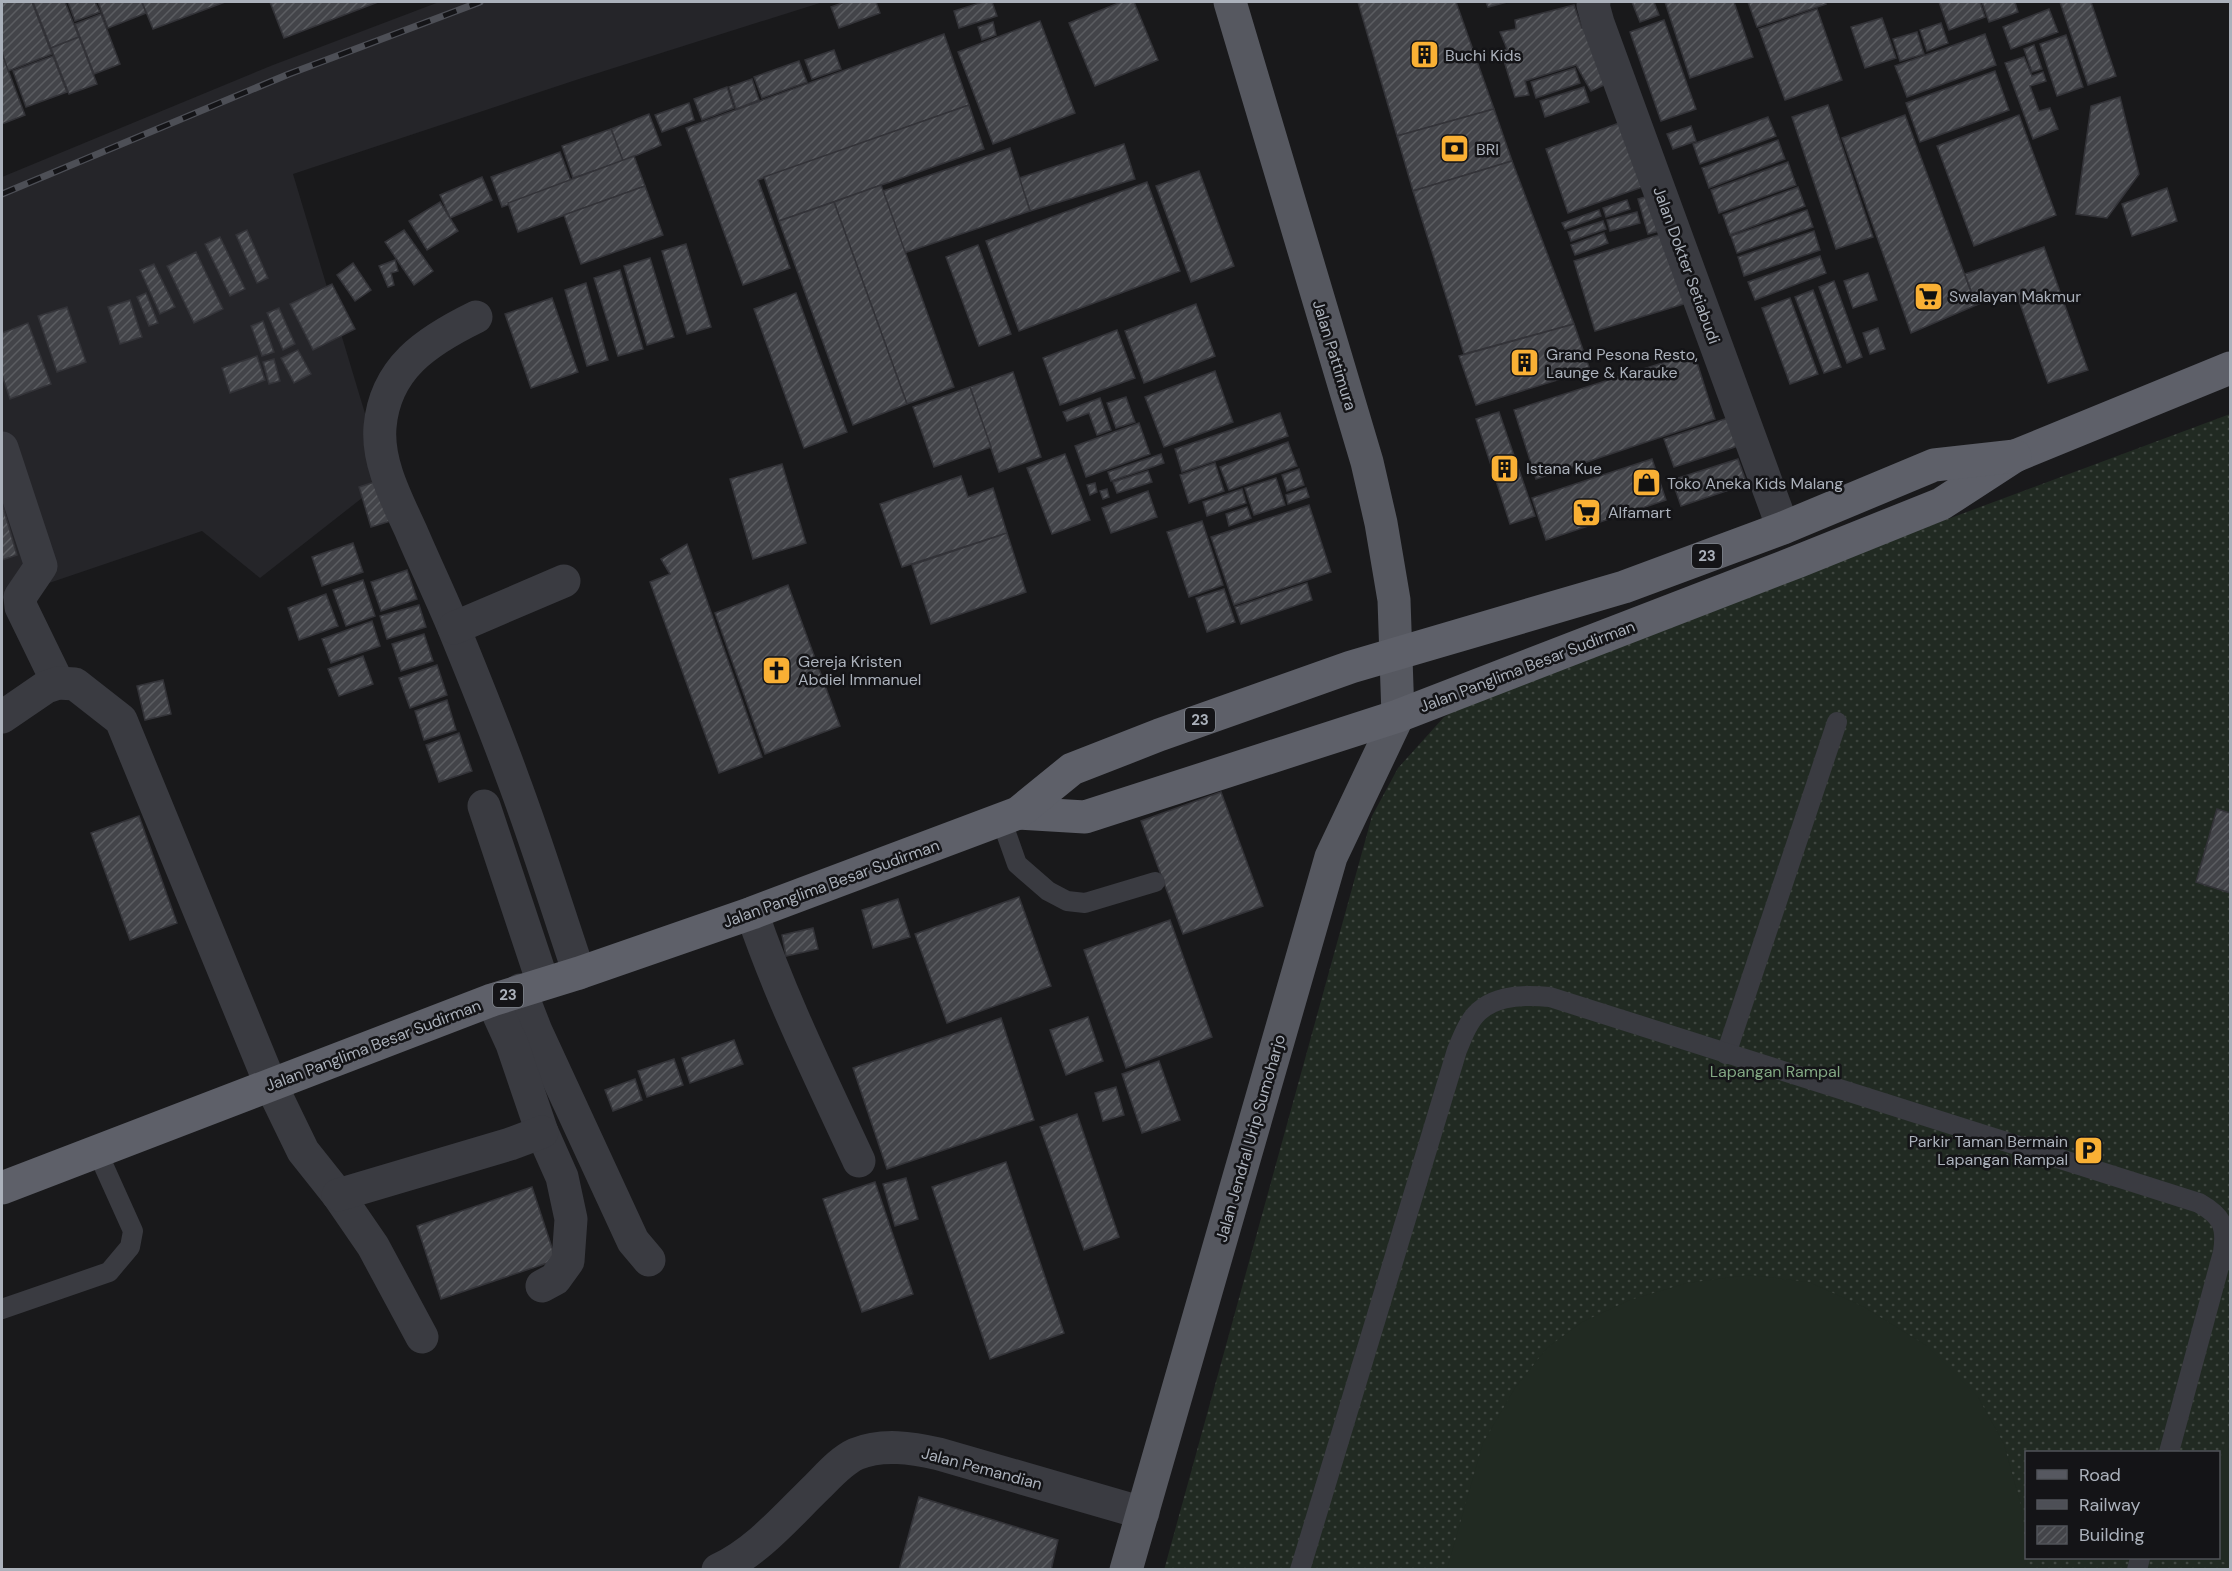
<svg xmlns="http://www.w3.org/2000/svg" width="2232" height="1571" font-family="'DM Sans',sans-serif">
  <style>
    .built { fill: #252529 }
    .grass { fill: url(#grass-dots); fill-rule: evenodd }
    .pitch { fill: #212a22 }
    .building { fill: url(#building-hatch); stroke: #333338; stroke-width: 1.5 }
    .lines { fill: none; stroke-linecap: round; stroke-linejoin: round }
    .service { stroke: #3a3b41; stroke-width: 20 }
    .minor { stroke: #3a3b41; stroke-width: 33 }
    .primary { stroke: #565860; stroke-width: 33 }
    .trunk { stroke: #5e6069; stroke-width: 33 }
    .rail-casing { stroke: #4d4f56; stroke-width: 7 }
    .rail { stroke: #141417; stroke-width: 4.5; stroke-dasharray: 14; stroke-linecap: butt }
    .labels { text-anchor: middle; stroke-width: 5; stroke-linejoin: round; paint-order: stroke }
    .shield { fill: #141417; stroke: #7e828a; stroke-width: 1.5 }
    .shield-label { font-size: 15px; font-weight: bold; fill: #abb1bb }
    .poi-label { font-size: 16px; fill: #abb1bb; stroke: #141417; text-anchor: start }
    .street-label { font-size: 16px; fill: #abb1bb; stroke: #141417 }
    .park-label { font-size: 16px; fill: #82a783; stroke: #141417 }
  </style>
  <defs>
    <pattern id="grass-dots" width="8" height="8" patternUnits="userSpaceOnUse" patternTransform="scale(1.5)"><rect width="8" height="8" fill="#212a22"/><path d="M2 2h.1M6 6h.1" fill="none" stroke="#3f4640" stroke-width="1.8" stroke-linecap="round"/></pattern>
    <pattern id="building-hatch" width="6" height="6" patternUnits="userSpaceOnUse" patternTransform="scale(1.5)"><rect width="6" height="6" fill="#434449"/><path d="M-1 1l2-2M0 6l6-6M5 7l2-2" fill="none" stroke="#5b5d61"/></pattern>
  </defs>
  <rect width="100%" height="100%" fill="#19191b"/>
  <polygon class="built" points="439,2 823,2 579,79 293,174 385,480 260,578 202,531 2,599 2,177 273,65"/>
  <path class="grass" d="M2230 414V1569L1164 1570 1372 816 1398 768 1444 717 1494 688ZM2026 1452H2218V1558H2026Z"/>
  <g class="pitch">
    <polygon points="1749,1275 1809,1282 1864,1307 1927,1346 1978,1397 2004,1444 2021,1506 2027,1560 2025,1569 1447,1569 1483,1443 1515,1388 1547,1348 1582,1322 1630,1300 1687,1283"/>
    <polygon points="2230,1424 2230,1564 2210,1558 2218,1558 2219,1466"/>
  </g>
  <g class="building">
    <polygon points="2,2 32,2 52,54 8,71 2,53"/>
    <polygon points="33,2 65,2 79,37 51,48"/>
    <polygon points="68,2 95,2 100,12 75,21"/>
    <polygon points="98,2 142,2 146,13 108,28"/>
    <polygon points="142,2 225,2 153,29"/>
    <polygon points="270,2 378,2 284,38"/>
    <polygon points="845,2 876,2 880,13 839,28 831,7"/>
    <polygon points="983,2 992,2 997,16 959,28 954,11"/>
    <polygon points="1121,2 1134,2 1158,60 1095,86 1069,23"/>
    <polygon points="1358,2 1456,2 1494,109 1397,136"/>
    <polygon points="1486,2 1507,2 1488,7"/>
    <polygon points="1632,2 1654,2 1659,15 1640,22"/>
    <polygon points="1665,2 1734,2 1753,57 1690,78"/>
    <polygon points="1748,2 1825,2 1826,4 1757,27"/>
    <polygon points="1939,2 1980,2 1985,17 1949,30"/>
    <polygon points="1982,2 2015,2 2018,12 1989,22"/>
    <polygon points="2060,2 2091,2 2116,76 2088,85"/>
    <polygon points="1574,5 1582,28 1597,23 1604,85 1591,91 1576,65 1525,81 1529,95 1515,97 1501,51 1507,49 1500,32 1516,29 1515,20"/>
    <polygon points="1817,9 1842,80 1785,100 1759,29"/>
    <polygon points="2049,9 2058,32 2011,49 2003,27"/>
    <polygon points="101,14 120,64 94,74 75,24"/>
    <polygon points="1882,18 1896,58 1865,68 1851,27"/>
    <polygon points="1664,20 1696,109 1661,121 1630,32"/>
    <polygon points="1040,21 1075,113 993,144 958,52"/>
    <polygon points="993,22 996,35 982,40 978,27"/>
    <polygon points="1941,23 1948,43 1927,51 1920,30"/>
    <polygon points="1917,32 1924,54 1900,61 1893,39"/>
    <polygon points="944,34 969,105 758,180 790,268 743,285 686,128"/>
    <polygon points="1985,34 1996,65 1907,97 1895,66"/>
    <polygon points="2066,35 2083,87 2057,96 2040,44"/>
    <polygon points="79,37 97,84 69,94 51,48"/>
    <polygon points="2034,45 2042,69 2032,72 2024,49"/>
    <polygon points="834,50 841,69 812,79 805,60"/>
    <polygon points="2,54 25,115 2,124"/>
    <polygon points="53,56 67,92 26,107 13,71"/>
    <polygon points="2024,57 2032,76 2043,72 2046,81 2030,86 2039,111 2050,108 2058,129 2033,139 2005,63"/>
    <polygon points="799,61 807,82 762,98 754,77"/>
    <polygon points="1575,68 1580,83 1536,98 1531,82"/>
    <polygon points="1995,71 2009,110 1920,142 1906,103"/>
    <polygon points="752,79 759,100 736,109 729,87"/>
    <polygon points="727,87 734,108 702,120 694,99"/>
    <polygon points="1584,87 1589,102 1545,117 1540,101"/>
    <polygon points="2120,97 2139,174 2107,218 2076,214 2091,106"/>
    <polygon points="689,103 694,120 662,132 655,115"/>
    <polygon points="969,105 984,149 779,221 764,177"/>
    <polygon points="1828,105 1873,237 1836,249 1792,117"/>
    <polygon points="1494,109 1512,161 1413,191 1397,136"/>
    <polygon points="649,114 661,145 623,161 611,129"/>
    <polygon points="1905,115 1976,305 1911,333 1842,138"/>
    <polygon points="2019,115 2056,215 1974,246 1937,146"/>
    <polygon points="1768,117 1776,136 1700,164 1693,144"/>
    <polygon points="1625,121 1648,185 1568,213 1546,149"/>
    <polygon points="1691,126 1696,141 1673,149 1667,134"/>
    <polygon points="611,129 623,161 573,178 562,146"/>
    <polygon points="1778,140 1785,159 1709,188 1702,168"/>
    <polygon points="1124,144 1135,179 1030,211 1019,178"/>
    <polygon points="1010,148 1030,211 904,253 883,191"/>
    <polygon points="560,152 571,181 502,207 491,177"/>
    <polygon points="634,156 645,186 518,232 508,203"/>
    <polygon points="1512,161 1574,324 1464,354 1413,191"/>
    <polygon points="1788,162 1796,185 1719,213 1711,190"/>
    <polygon points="1199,171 1234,266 1191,282 1156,186"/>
    <polygon points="482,177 492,200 450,218 440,195"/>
    <polygon points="1147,182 1180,271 1019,331 986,241"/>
    <polygon points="881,185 954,387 907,404 834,202"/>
    <polygon points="645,186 663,235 581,264 564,215"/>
    <polygon points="1798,187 1805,206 1730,235 1723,215"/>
    <polygon points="2167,188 2177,221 2132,236 2122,204"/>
    <polygon points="1652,195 1663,230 1648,234 1638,199"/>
    <polygon points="1627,200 1630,209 1606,217 1603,208"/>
    <polygon points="440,202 458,231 427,250 409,221"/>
    <polygon points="834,202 907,404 853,425 779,221"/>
    <polygon points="1599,210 1601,216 1565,229 1562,223"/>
    <polygon points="1807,210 1813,227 1737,253 1731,236"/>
    <polygon points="1637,212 1640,223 1610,231 1607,220"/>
    <polygon points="1603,221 1606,229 1571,241 1568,232"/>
    <polygon points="247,230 268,278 257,283 236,235"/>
    <polygon points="404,230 433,271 414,285 385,242"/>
    <polygon points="1814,231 1820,250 1744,276 1738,257"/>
    <polygon points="1604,233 1608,243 1575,255 1571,245"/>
    <polygon points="1665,233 1687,303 1595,331 1574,261"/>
    <polygon points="220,237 245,289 230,296 205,244"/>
    <polygon points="686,244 711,327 687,334 662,251"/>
    <polygon points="978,245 1011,334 979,346 946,257"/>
    <polygon points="2044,247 2088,370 2048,383 2016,292 1976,305 1965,274"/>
    <polygon points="196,252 223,309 194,323 167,266"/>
    <polygon points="1820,256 1826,273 1755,300 1748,282"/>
    <polygon points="650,258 674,337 647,345 624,266"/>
    <polygon points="395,260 398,271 391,273 394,285 388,287 379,266"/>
    <polygon points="353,263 371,290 355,301 337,275"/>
    <polygon points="154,264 175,307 160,314 140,270"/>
    <polygon points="620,270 643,349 618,356 594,278"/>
    <polygon points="1868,273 1877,300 1853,308 1844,281"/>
    <polygon points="1834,281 1862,357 1847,363 1819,287"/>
    <polygon points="586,283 608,360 587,366 565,290"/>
    <polygon points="332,284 355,329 313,350 290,304"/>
    <polygon points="1813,290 1841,367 1824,373 1795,297"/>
    <polygon points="146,293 158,323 149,326 137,297"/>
    <polygon points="796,293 847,432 804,448 754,309"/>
    <polygon points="552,298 578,372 531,388 505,314"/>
    <polygon points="1790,298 1818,374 1790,384 1762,308"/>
    <polygon points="130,300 142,337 120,344 108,307"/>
    <polygon points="1196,304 1215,356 1144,383 1125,331"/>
    <polygon points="67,307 86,362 57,372 38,316"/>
    <polygon points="279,308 295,344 283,350 267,313"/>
    <polygon points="263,321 274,352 262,356 251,326"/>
    <polygon points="28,323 51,384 10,399 2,375 2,333"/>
    <polygon points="1574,324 1590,370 1476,405 1459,356"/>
    <polygon points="1878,328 1885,349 1870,354 1863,333"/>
    <polygon points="1117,330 1135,378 1060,405 1043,358"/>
    <polygon points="298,350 311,374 294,383 281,358"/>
    <polygon points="1694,353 1715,419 1536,479 1514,410"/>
    <polygon points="257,356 265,380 230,393 222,368"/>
    <polygon points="274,359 280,381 269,384 263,362"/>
    <polygon points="1215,371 1233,422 1164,447 1145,397"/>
    <polygon points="1013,372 1041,457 999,472 970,387"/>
    <polygon points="970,387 991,447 934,467 913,407"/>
    <polygon points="1126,397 1135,422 1116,428 1107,403"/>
    <polygon points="1100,398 1111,430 1097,435 1089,413 1067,421 1063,412"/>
    <polygon points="1499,412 1535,516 1510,524 1476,419"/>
    <polygon points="1280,413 1288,436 1182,472 1175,449"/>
    <polygon points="1728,418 1738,446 1674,467 1664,439"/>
    <polygon points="1139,423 1150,454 1086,477 1075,446"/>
    <polygon points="1288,442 1297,466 1229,490 1220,467"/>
    <polygon points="1065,454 1090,520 1052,534 1027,468"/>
    <polygon points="1161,454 1164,463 1111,481 1108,472"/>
    <polygon points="1652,459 1666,500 1546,540 1532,498"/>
    <polygon points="1738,459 1747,484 1681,506 1672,480"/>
    <polygon points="1215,463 1224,491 1189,503 1180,475"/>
    <polygon points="782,464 806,543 753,559 730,479"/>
    <polygon points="1299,469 1304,485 1287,491 1282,475"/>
    <polygon points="1148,471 1152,482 1117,493 1113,482"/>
    <polygon points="961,476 968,497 993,488 1007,533 902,567 880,504"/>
    <polygon points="1276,478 1285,505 1254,515 1245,488"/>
    <polygon points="384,479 397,519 371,527 359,487"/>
    <polygon points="1095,483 1097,492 1090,495 1087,485"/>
    <polygon points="1306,488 1309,497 1288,504 1286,495"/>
    <polygon points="1107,489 1109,497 1103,499 1100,491"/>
    <polygon points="1242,489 1246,503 1207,516 1203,502"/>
    <polygon points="1148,491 1157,517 1111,533 1102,508"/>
    <polygon points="2,503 17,555 2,560"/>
    <polygon points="1309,505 1331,572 1234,605 1211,537"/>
    <polygon points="1247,507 1251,518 1229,526 1226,514"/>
    <polygon points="1202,521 1223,585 1189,597 1167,532"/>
    <polygon points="1007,533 1026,592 931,624 912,565"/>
    <polygon points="353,543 363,572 322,586 312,557"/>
    <polygon points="687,544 762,757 719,773 650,582 670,574 661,559"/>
    <polygon points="407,570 417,599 381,611 371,582"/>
    <polygon points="363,580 375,616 346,626 333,590"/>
    <polygon points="1307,583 1312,600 1241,624 1235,607"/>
    <polygon points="788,585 840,726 765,754 715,613"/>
    <polygon points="1224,589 1235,622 1207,632 1196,598"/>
    <polygon points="326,594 338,626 299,640 288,608"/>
    <polygon points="419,605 426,627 387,639 380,616"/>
    <polygon points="372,621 380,646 331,663 322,639"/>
    <polygon points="424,634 433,661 401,671 392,644"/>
    <polygon points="363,656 373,684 339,696 328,669"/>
    <polygon points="437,665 447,695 410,708 399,678"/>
    <polygon points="163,680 171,714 145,720 137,686"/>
    <polygon points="447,700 456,730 424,740 415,711"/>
    <polygon points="459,733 472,771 439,782 426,745"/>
    <polygon points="1221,792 1263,906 1183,934 1141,821"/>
    <polygon points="2217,809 2230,813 2230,893 2196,882"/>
    <polygon points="139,816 177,923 130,940 91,833"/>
    <polygon points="1019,897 1051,986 947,1023 915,934"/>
    <polygon points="898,899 910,937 873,948 862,910"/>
    <polygon points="1170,920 1212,1037 1126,1068 1084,950"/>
    <polygon points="813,928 818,949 786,956 782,935"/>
    <polygon points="1088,1017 1103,1061 1066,1075 1050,1030"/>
    <polygon points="1001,1018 1034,1120 887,1169 853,1068"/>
    <polygon points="734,1040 743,1064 690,1083 682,1058"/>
    <polygon points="674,1059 683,1085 647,1097 638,1071"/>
    <polygon points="1159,1061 1180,1120 1142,1133 1122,1074"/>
    <polygon points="635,1079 642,1100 613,1111 605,1090"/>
    <polygon points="1116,1087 1124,1115 1103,1121 1095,1093"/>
    <polygon points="1077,1114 1119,1237 1084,1250 1040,1127"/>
    <polygon points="1006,1162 1064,1333 990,1359 932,1187"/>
    <polygon points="906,1178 918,1219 895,1226 883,1184"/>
    <polygon points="875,1182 913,1294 862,1312 823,1199"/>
    <polygon points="532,1187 556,1260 441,1299 417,1226"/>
    <polygon points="919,1497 1058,1540 1051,1570 899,1570"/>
  </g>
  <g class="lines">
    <g class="service">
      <polyline points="1001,819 1017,864 1048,891 1067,901 1085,903 1155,882"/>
      <polyline points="1726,1054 1837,722"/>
      <polyline points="2,1309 109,1272 130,1247 133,1231 97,1151"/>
      <path d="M1300 1570 1457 1050C1461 1041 1464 1032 1469 1024 1485 995 1521 994 1550 997L2199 1203C2222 1216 2227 1226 2223 1252L2169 1452"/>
      <polyline points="2137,1570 2140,1558"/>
    </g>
    <g class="minor">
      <polyline points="1594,2 1593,5 1598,23 1783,528"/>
      <path d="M476 317C427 341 385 368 380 427 377 463 397 500 411 531 425 564 441 597 455 631 475 680 495 729 513 779 537 843 557 908 579 973"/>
      <polyline points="2,448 41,566 20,597 21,607 58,683"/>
      <polyline points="454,628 564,581"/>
      <polyline points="2,717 46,687 58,683 75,684 121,720 270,1083 303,1151 338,1195 373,1246 422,1337"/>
      <polyline points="484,806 543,983"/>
      <path d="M752 913C781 998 821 1079 859 1161"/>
      <polyline points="520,990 536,1031 633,1241 649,1260"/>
      <polyline points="492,1000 512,1044 542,1132 562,1177 571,1219 568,1261 555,1279 542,1286"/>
      <polyline points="338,1195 510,1144 542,1132"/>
      <path d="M718 1570C758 1551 786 1517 817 1487 829 1475 841 1461 856 1454 883 1443 912 1448 939 1454L1143 1513"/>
    </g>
    <polyline class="primary" points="1126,1570 1331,857 1398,716 1394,600 1381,523 1367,462 1230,2"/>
    <g class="trunk">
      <polyline points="1018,813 1085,817 1398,716 1799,561 1941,504 2015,456 2230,368"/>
      <polyline points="2,1188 492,1000 579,973 752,913 1018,813 1072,769 1159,735 1351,667 1624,587 1783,528 1934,465 2015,456"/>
    </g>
    <defs>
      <polyline id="rail" points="2,194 289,74 480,2"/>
    </defs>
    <use href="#rail" class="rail-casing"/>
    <use href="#rail" class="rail"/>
  </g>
  <defs>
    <symbol id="building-square" viewBox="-11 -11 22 22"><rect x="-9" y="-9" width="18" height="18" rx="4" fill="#f9b034" stroke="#141417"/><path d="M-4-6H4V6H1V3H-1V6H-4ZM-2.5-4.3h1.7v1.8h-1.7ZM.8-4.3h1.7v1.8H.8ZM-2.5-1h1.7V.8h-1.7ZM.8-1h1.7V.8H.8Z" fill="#111"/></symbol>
    <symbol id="bank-square" viewBox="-11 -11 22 22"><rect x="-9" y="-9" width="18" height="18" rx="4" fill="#f9b034" stroke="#141417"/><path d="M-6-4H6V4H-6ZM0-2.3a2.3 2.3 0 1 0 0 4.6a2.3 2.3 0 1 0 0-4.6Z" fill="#111"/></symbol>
    <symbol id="supermarket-square" viewBox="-11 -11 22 22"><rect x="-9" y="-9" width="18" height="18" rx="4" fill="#f9b034" stroke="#141417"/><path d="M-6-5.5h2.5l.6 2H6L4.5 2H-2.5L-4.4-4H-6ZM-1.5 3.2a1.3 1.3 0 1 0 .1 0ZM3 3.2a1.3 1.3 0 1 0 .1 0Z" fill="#111"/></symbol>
    <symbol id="shop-square" viewBox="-11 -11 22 22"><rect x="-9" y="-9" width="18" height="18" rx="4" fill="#f9b034" stroke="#141417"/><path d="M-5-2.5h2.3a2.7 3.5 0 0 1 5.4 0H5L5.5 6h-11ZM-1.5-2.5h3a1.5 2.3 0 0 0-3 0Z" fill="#111"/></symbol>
    <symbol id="church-square" viewBox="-11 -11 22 22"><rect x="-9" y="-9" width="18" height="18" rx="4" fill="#f9b034" stroke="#141417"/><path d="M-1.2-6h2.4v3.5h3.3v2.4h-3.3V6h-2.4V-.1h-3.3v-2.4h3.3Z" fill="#111"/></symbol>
    <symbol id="parking-square" viewBox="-11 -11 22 22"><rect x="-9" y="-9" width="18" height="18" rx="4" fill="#f9b034" stroke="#141417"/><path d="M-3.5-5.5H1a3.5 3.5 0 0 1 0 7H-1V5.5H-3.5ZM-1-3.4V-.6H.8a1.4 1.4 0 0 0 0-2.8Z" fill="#111"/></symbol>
  </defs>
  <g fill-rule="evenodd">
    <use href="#building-square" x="1408" y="38" width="33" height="33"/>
    <use href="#bank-square" x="1438" y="132" width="33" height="33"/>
    <use href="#supermarket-square" x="1912" y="280" width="33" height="33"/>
    <use href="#building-square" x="1508" y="346" width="33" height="33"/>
    <use href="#building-square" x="1488" y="452" width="33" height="33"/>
    <use href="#shop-square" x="1630" y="466" width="33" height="33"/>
    <use href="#supermarket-square" x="1570" y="496" width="33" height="33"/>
    <use href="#church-square" x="760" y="654" width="33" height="33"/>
    <use href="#parking-square" x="2072" y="1134" width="33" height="33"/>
  </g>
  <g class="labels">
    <g class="shield">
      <rect x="1692" y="544" width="30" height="24" rx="4.5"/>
      <rect x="1185" y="708" width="30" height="24" rx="4.5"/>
      <rect x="493" y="983" width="30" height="24" rx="4.5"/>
    </g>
    <g class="shield-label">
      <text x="1707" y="561">23</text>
      <text x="1200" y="725">23</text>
      <text x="508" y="1000">23</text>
    </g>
    <g class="poi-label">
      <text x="1445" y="61">Buchi Kids</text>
      <text x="1476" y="155">BRI</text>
      <text x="1949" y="302">Swalayan Makmur</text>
      <text x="1546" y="360">Grand Pesona Resto,<tspan x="1546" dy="18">Launge &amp; Karauke</tspan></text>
      <text x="1526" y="474">Istana Kue</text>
      <text x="1667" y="489">Toko Aneka Kids Malang</text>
      <text x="1608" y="518">Alfamart</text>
      <text x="798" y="667">Gereja Kristen<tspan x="798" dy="18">Abdiel Immanuel</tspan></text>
      <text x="2068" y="1147" text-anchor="end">Parkir Taman Bermain<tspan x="2068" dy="18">Lapangan Rampal</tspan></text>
    </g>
    <g class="street-label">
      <text transform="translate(1687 265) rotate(70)" y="6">Jalan Dokter Setiabudi</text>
      <text transform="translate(1335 355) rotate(73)" y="6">Jalan Pattimura</text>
      <text transform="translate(1527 666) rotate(-21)" y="6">Jalan Panglima Besar Sudirman</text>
      <text transform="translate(831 883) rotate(-20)" y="6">Jalan Panglima Besar Sudirman</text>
      <text transform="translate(373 1045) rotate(-21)" y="6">Jalan Panglima Besar Sudirman</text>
      <text transform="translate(1250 1138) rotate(-74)" y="6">Jalan Jendral Urip Sumoharjo</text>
      <text transform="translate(982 1468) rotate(15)" y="6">Jalan Pemandian</text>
    </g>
    <g class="park-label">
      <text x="1775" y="1077">Lapangan Rampal</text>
    </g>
  </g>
  <rect width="2232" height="1571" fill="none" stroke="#abb1bb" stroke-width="6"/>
  <rect x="2025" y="1451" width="195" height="108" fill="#141417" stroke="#505359" stroke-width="1.5"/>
  <rect x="2037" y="1470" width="30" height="9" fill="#565860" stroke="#505359" stroke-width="1.5"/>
  <text x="2079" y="1481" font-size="18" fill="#abb1bb">Road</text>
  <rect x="2037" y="1500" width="30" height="9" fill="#4d4f56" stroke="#505359" stroke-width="1.5"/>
  <text x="2079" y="1511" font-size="18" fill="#abb1bb">Railway</text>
  <rect x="2037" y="1526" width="30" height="18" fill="url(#building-hatch)" stroke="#505359" stroke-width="1.5"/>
  <text x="2079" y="1541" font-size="18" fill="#abb1bb">Building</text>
</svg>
